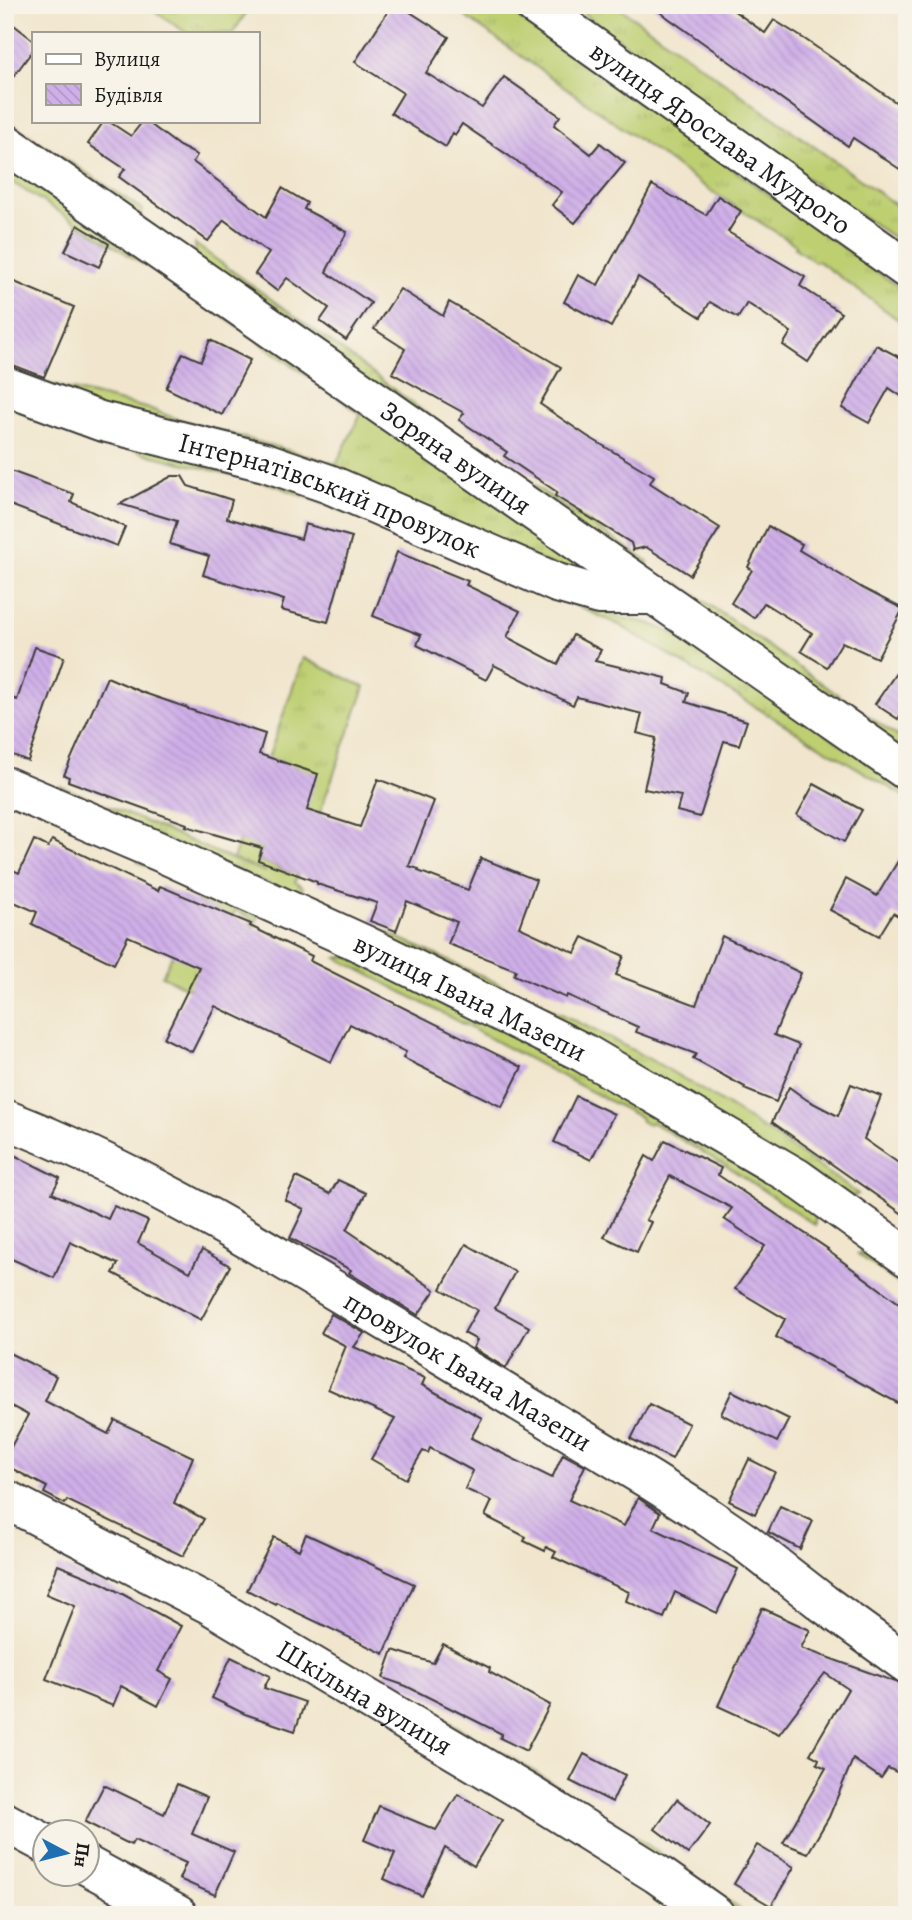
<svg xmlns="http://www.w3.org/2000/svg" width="912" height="1920" font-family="Alegreya,serif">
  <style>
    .grass { fill: url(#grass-tufts); stroke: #6d7647; stroke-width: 2; fill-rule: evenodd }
    .building { fill: url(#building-back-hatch) }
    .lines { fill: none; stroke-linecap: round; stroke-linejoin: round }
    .street-casing { stroke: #3c3a37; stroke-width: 42 }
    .street { stroke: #fff; stroke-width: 38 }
    .labels { text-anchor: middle; stroke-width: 5; stroke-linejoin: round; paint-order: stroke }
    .street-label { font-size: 28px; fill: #1c1c1c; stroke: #f7f3e8 }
  </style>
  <defs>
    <pattern id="grass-tufts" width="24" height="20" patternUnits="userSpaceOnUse" patternTransform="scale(1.75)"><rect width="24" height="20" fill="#becf72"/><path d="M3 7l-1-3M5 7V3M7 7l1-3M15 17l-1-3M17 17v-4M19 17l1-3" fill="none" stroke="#a3b162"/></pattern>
    <pattern id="building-back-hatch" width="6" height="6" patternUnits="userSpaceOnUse" patternTransform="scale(1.75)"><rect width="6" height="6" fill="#cfafe8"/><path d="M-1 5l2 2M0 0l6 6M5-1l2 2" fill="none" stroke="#b196c6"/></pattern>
  </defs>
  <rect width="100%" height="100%" fill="#f7f3e8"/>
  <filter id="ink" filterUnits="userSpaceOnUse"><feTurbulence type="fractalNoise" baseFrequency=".0143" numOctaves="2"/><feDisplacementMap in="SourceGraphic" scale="14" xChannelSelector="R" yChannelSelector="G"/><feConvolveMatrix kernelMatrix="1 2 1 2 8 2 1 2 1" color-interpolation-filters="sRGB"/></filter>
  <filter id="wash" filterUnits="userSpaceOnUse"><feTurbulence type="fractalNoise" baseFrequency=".00686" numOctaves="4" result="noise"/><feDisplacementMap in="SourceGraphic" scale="28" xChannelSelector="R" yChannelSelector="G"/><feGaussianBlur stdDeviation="1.57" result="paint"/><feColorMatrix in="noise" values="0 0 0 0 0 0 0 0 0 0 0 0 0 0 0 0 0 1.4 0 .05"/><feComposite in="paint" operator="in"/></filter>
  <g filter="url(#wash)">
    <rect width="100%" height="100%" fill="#f1e6cd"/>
    <g class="grass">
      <polygon points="158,5 251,5 233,33 187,33 154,11"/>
      <polygon points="449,5 502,5 907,293 907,326 818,261 815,262 795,248 796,245 711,191"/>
      <polygon points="572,5 616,5 907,213 907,247 672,85 631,48"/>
      <polygon points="5,111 12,115 9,122 140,208 143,211 140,216 5,129"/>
      <polygon points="5,159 616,586 5,379 5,367 49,384 154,410 171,417 336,464 361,414 196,297 5,178"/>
      <path d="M195 244 351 357 421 410 648 562 645 567 638 568 418 416 220 284C208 272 194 262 195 244Z"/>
      <polygon points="5,406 263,471 619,617 648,623 666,630 703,649 907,789 907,798 619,625 533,585 275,485 153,456"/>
      <polygon points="678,583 907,743 907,760 677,591"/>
      <path d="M303 658 365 687 295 882 303 887 301 892 305 894 301 898 60 794V786L165 830 231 859 266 872 233 859ZM267 834 290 872 258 860Z"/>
      <path d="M137 861 259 916 217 1002 162 976 202 893ZM235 910 253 919 223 979 231 919Z"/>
      <path d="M369 924C467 970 567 1013 662 1066 730 1105 794 1149 858 1194L853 1197 371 931Z"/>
      <polygon points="347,956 521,1038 774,1181 815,1213 815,1225 731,1169 651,1122 648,1125 641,1121 640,1117 337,958"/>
      <polygon points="864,1252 870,1252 907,1275 907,1290 858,1254"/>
      <polygon points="398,1692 540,1775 626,1830 748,1915 732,1915 399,1700"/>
    </g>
    <g id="blocks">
      <g class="building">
        <polygon points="392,5 399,5 449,37 426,73 482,108 504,77 560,116 554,125 591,154 600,143 625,163 575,223 552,205 562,192 462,124 455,135 453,133 446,147 391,113 403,93 355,62"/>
        <polygon points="650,5 726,5 765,33 774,20 806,40 907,110 907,174 853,138 848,146"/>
        <polygon points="5,18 33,40 33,50 5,88"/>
        <polygon points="104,121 108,121 131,136 143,121 146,121 179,146 197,155 193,162 266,217 282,188 307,203 304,209 347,232 326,272 371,303 346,340 320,321 329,308 287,278 277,291 255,274 269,253 224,220 208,241 119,177 125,169 88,144"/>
        <polygon points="652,185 706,215 718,196 741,211 728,232 805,277 800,286 841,313 808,362 783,345 791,332 747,303 738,318 710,302 701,317 638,277 611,327 564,302 578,275 598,285"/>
        <polygon points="78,225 109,244 99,267 65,251"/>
        <polygon points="5,278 74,307 44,377 5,362"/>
        <polygon points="400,289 443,316 449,302 561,367 540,404 587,436 654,476 650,483 720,528 690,575 646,547 633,550 631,543 555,496 557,492 504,456 507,452 459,420 464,413 392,373 405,349 374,329"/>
        <polygon points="210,340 250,360 222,415 166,388 183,353 201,361"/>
        <polygon points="876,345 907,361 907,400 889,388 869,423 842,408"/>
        <polygon points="5,469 74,494 71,502 125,527 117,546 5,503"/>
        <polygon points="172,476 182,476 188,486 232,500 227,518 301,539 305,524 352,537 328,622 281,610 284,600 203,575 209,556 170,544 177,521 120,504"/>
        <polygon points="768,526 802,544 799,550 864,589 903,609 877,658 842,642 827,667 801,651 812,633 764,603 754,618 731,603 752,570 748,567"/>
        <polygon points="397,552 468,581 466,585 520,611 507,637 558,664 573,635 601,650 595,661 666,678 665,684 689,693 686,702 747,721 739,745 724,741 700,817 677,811 681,796 644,789 656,738 637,733 642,714 577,697 573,705 494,665 486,680 417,645 421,635 373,616"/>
        <polygon points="35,647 64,657 28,761 5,752 5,695 17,700"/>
        <polygon points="907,657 907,705 898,719 875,704"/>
        <polygon points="107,677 144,693 188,708 188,709 265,734 259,754 318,774 307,810 360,827 378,779 434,801 409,866 419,869 418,871 468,890 481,858 536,880 519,927 575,953 583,937 624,956 616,975 696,1005 722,936 801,973 774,1035 799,1045 776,1102 744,1089 745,1087 693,1059 696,1054 636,1032 638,1027 567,995 566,998 514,975 516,970 448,944 457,922 407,901 396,931 370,921 377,903 317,884 317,882 258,860 262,848 186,826 187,824 68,781 69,777 64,775"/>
        <polygon points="814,784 862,810 844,842 797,815"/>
        <polygon points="34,840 48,847 52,840 158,891 160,886 251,924 250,926 312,956 310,961 522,1067 502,1107 403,1058 406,1052 350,1024 331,1062 215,1006 192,1052 164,1038 199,967 128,936 114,964 32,924 37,912 5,898 5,866 19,873"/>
        <polygon points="907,846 907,921 893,913 879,936 830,910 846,879 877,896"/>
        <polygon points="851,1084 881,1096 864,1139 907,1169 907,1217 772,1122 789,1087 807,1100 838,1116"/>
        <polygon points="576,1096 614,1114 591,1160 554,1142"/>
        <polygon points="665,1140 721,1168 718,1175 828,1249 827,1250 907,1309 907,1408 776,1337 785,1319 735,1289 765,1246 724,1219 732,1208 670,1176 646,1220 651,1222 637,1252 604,1237 646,1156 654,1161"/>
        <polygon points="12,1154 60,1178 52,1193 108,1219 114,1206 148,1221 138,1243 190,1272 202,1250 230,1266 201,1320 113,1273 118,1264 70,1242 54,1278 5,1256 5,1168"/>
        <polygon points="296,1177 330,1194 338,1180 366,1193 347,1230 435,1290 418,1315 349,1273 351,1270 290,1238 304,1209 285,1200"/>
        <polygon points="466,1244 515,1272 495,1308 529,1327 506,1368 473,1348 477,1340 464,1333 477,1310 441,1289"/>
        <polygon points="331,1314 364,1333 354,1347 425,1378 422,1385 482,1418 471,1438 552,1478 563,1454 585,1466 569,1500 624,1526 638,1498 660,1513 653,1528 738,1569 717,1613 675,1592 664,1618 626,1601 629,1592 553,1557 556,1552 546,1547 545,1551 524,1541 526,1537 485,1516 492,1501 465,1489 473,1471 430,1448 428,1453 423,1451 406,1479 371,1459 395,1419 328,1389 346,1346 321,1333"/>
        <polygon points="5,1351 56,1376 45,1401 108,1434 115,1420 193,1457 174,1503 204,1519 183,1556 67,1500 65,1504 44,1493 47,1487 5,1465 5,1458 28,1415 5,1403"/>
        <polygon points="732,1391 789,1419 777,1442 721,1414"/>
        <polygon points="649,1404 689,1424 672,1459 631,1439"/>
        <polygon points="749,1459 775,1472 755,1514 729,1501"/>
        <polygon points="780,1506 813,1521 800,1549 768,1532"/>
        <polygon points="306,1534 414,1584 384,1654 277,1603 276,1605 247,1590 274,1537 299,1550"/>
        <polygon points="58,1565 104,1584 181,1626 158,1671 172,1679 158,1706 121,1686 113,1706 46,1679 75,1606 46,1594"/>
        <polygon points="762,1608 810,1630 801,1648 907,1686 907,1777 888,1768 881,1778 853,1759 829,1817 808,1853 783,1843 826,1768 817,1764 819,1759 810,1754 848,1689 825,1673 779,1734 718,1706"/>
        <polygon points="443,1644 490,1668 489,1672 550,1705 526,1751 500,1738 502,1734 406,1686 383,1678 393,1650 433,1663"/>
        <polygon points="231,1657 270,1676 264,1688 305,1702 295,1731 245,1714 212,1698"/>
        <polygon points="584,1754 625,1775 612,1802 570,1781"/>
        <polygon points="177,1784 207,1797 192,1834 234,1852 215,1895 179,1879 186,1863 134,1840 131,1845 85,1822 104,1785 164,1814"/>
        <polygon points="458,1794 502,1820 474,1866 445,1848 422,1896 384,1879 395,1853 364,1840 379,1806 436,1830"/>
        <polygon points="677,1799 710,1825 688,1854 655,1829"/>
        <polygon points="757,1845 794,1867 771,1906 734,1884"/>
      </g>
    </g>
  </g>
  <g filter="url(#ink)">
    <use href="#blocks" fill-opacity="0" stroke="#3c3a37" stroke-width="2"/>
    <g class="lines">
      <defs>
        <g id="street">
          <path id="s1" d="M534 5 907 269"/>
          <path id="s2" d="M5 143 907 771"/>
          <path id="s3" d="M5 386 100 421 265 462 329 484 557 583 599 595H653"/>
          <path id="s4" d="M5 786 158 851 363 944 584 1053 797 1178 907 1257"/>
          <path id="s5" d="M5 1119C126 1166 238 1232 349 1299 449 1359 549 1420 650 1480L705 1515 746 1543 823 1603 907 1664"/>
          <path id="s6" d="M5 1499 207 1603 530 1795 657 1874 715 1915"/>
          <polyline points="5,1822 46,1844"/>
          <polyline points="88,1866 178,1915"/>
        </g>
      </defs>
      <use href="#street" class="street-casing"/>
      <use href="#street" class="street"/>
    </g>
  </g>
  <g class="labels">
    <g class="street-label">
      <text dy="10" stroke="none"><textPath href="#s1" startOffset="229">вулиця Ярослава Мудрого</textPath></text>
      <text dy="10" stroke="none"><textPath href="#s2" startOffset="550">Зоряна вулиця</textPath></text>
      <text dy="10" stroke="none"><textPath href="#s3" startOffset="343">Інтернатівський провулок</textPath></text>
      <text dy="10" stroke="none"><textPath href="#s4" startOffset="511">вулиця Івана Мазепи</textPath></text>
      <text dy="10" stroke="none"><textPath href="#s5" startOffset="528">провулок Івана Мазепи</textPath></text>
      <text dy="10" stroke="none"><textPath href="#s6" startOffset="411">Шкільна вулиця</textPath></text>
    </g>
  </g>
  <rect width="912" height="1920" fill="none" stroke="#f7f3e8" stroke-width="28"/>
  <rect x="32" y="32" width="228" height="91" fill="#f7f3e8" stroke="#9f9d96" stroke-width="2"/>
  <rect x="46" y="54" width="35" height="10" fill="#ffffff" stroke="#9f9d96" stroke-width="2"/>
  <text x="94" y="66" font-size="21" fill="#1c1c1c">Вулиця</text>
  <rect x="46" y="84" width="35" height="21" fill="url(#building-back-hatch)" stroke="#9f9d96" stroke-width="2"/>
  <text x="94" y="102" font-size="21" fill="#1c1c1c">Будівля</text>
  <g transform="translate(66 1853) rotate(97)"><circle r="33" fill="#f7f3e8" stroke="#9f9d96" stroke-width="2"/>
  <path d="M0-5L12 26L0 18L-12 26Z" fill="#1f6fb2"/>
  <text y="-10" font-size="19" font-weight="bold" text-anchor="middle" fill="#1c1c1c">Пн</text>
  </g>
</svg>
